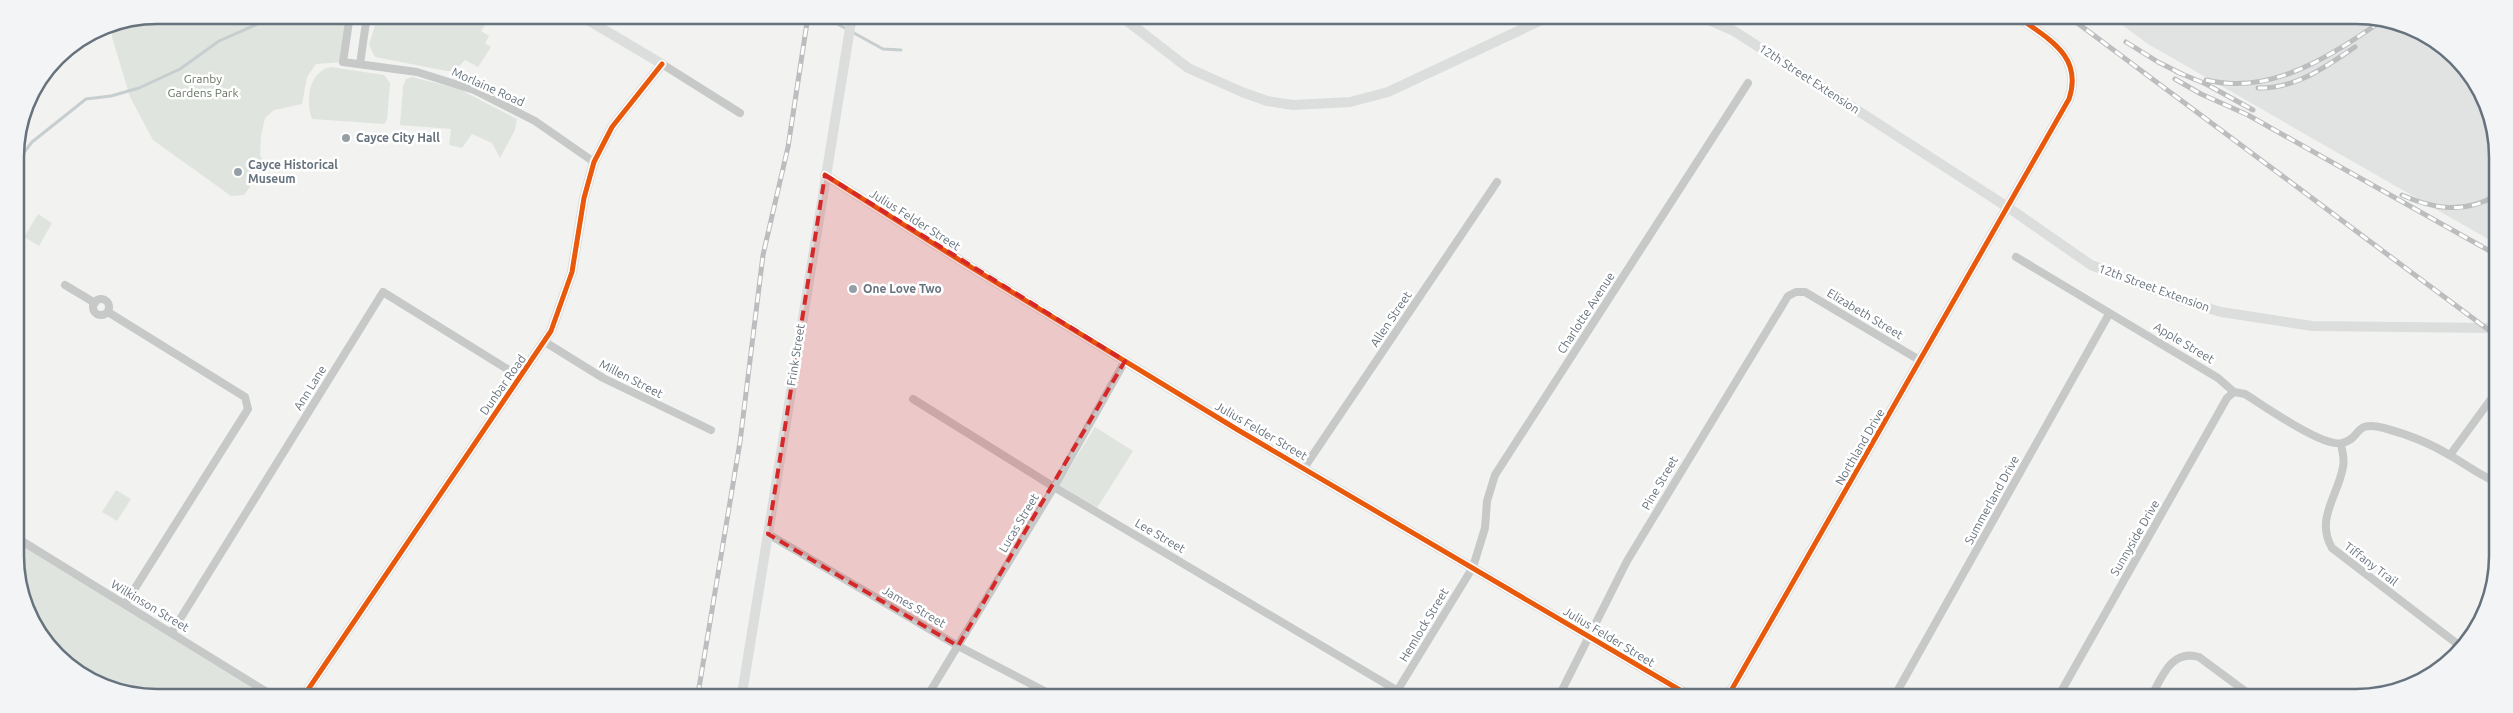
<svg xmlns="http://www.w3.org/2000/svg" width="2513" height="713" font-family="Ubuntu,sans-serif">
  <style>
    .built { fill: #e1e2e2 }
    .green { fill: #e0e4df }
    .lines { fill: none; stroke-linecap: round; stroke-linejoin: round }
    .stream { stroke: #c7ced0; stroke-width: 3 }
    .street { stroke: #c7c8c8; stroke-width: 8 }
    .secondary { stroke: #dcdddd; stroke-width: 10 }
    .rail-casing { stroke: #bcbdbe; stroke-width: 5 }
    .rail { stroke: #fff; stroke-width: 3; stroke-dasharray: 9; stroke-linecap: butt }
    .cycleway-casing { stroke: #fff; stroke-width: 8 }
    .cycleway { stroke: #e8590c; stroke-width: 5 }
    .marked { fill: #d62828; fill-opacity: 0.2; stroke: #d62828; stroke-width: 4; stroke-dasharray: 10 6; stroke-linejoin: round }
    .poi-dot { fill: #979fa6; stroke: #fff; stroke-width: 2 }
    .labels { text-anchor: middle; stroke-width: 5; stroke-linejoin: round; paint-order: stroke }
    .park-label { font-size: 12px; fill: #677564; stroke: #fff }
    .street-label { font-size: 12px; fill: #66727d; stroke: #fff }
    .poi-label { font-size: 12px; font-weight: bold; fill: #66727d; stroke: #fff; text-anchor: start }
    .rim { fill: none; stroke: #66727d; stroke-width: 2.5 }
  </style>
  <rect width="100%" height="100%" fill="#f2f2f1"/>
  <polygon class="built" points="2114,19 2393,20 2457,57 2495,129 2495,243 2148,44"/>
  <g class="green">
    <polygon points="157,15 350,15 343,62 316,64 307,77 302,104 274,110 265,118 261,136 260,155 266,165 244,195 231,196 153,140 130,97 112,37 112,24"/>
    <polygon points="378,15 501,16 497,22 490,17 481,31 489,36 485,43 491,47 478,67 465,60 454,71 447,71 375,57 369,45"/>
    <path d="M331 67 384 75 390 83 387 120 384 124 312 119C305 100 309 71 331 67Z"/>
    <polygon points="412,77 459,89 517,119 515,130 500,158 492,143 472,134 462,148 449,145 451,129 400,125 403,86 406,79"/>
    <polygon points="38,214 52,223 39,246 24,237"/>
    <polygon points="1095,427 1133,451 1097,508 1059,485"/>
    <polygon points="116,490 131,499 117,521 102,512"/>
    <polygon points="17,538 270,694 120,693 56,656 18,584"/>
  </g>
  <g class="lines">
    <g class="stream">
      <polyline points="823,16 883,49 901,50"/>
      <polyline points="15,164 32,142 86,99 111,96 139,88 180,69 219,41 260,23 315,15"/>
    </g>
    <g class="street">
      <polyline points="350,15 343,62 417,72 474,90 535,121 594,162"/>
      <polyline points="360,64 367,15"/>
      <polyline points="662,64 740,113"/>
      <path d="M2016 257 2218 378 2234 392 2245 394C2263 405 2323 448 2342 443 2363 438 2352 420 2384 428 2406 434 2432 444 2451 456 2465 464 2478 474 2494 481"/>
      <polyline points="65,285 95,303"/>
      <circle cx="101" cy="307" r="8"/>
      <polyline points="108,312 245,397 248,409 125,604"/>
      <polyline points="545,342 603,378 711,430"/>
      <polyline points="913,399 1054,487 1398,691"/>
      <path d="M2341 444C2342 451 2345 459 2343 467 2338 496 2315 519 2332 548L2460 646"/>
      <polyline points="2450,455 2494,395"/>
      <polyline points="1304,468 1497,182"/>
      <polyline points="768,534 958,646 1052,695"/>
      <polyline points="17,538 270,694"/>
      <polyline points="172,632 383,292 520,377"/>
      <polyline points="928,695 1054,487 1125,361"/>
      <polyline points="1394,696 1473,567 1485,528 1487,501 1495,475 1748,83"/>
      <polyline points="1559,696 1627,561 1788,296 1796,292 1805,292 1921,361"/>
      <polyline points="1894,697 2109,314"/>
      <polyline points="2058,697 2227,398 2234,392"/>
      <path d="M2151 697C2162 677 2171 649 2199 657L2253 697"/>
    </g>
    <g class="secondary">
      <polyline points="1122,17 1188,68 1242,92 1267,101 1293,105 1350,102 1388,92 1546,18"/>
      <polyline points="1704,18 1734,31 2009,208 2091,265 2184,301 2221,312 2312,326 2494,328"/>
      <polyline points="825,175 961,261 1238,430 1690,696"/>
      <polyline points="305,694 551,331 572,272 584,198 594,162 612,127 662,64 581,16"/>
      <polyline points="742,694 852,16"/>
      <path d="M1728 696 2069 99C2083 57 2050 40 2021 19"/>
    </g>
    <defs>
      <g id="rail">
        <polyline points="2072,19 2494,334"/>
        <polyline points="2126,42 2158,62 2182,74"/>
        <polyline points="2177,72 2206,84 2253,110"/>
        <polyline points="2175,79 2201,94 2248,115 2495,254"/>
        <path d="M2206 80C2272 96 2332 55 2383 20"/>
        <path d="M2258 88C2296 89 2325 67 2355 47"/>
        <path d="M2402 195C2433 209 2464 214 2495 196"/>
        <polyline points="698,694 740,442 763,255 788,147 808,16"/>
      </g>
    </defs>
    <use href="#rail" class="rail-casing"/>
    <use href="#rail" class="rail"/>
    <defs>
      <g id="cycleway">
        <polyline points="825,175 961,261 1238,430 1690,696"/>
        <polyline points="305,694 551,331 572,272 584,198 594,162 612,127 662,64"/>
        <path d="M1728 696 2069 99C2083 57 2050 40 2021 19"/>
      </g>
    </defs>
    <use href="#cycleway" class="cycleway-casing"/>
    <use href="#cycleway" class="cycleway"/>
  </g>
  <path class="marked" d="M825 175 1125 361 958 646 768 534Z"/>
  <g class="poi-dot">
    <circle cx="346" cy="138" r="5"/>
    <circle cx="238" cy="172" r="5"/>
    <circle cx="853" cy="289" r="5"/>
  </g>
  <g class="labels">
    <g class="park-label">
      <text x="203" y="83">Granby<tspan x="203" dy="14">Gardens Park</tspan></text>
    </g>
    <g class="street-label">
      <text transform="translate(1809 79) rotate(33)" y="4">12th Street Extension</text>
      <text transform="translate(488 87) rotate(24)" y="4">Morlaine Road</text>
      <text transform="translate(915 220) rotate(32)" y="4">Julius Felder Street</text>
      <text transform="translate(2154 288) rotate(20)" y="4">12th Street Extension</text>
      <text transform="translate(1586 313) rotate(-57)" y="4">Charlotte Avenue</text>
      <text transform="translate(1865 314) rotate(31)" y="4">Elizabeth Street</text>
      <text transform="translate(1391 319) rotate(-56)" y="4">Allen Street</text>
      <text transform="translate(2184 343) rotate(31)" y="4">Apple Street</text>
      <text transform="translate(796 355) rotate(-81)" y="4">Frink Street</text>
      <text transform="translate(631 379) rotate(27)" y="4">Millen Street</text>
      <text transform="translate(503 385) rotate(-55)" y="4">Dunbar Road</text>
      <text transform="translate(310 388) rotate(-58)" y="4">Ann Lane</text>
      <text transform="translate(1261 431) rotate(30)" y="4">Julius Felder Street</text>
      <text transform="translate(1860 447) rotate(-60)" y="4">Northland Drive</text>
      <text transform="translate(1660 483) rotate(-60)" y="4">Pine Street</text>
      <text transform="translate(1992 500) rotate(-61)" y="4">Summerland Drive</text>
      <text transform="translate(1019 523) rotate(-59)" y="4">Lucas Street</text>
      <text transform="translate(1160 536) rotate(30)" y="4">Lee Street</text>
      <text transform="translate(2135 538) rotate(-60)" y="4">Sunnyside Drive</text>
      <text transform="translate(2371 564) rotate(37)" y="4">Tiffany Trail</text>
      <text transform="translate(150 606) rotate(31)" y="4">Wilkinson Street</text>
      <text transform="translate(914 607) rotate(30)" y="4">James Street</text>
      <text transform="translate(1424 625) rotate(-59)" y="4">Hemlock Street</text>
      <text transform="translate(1609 637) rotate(31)" y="4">Julius Felder Street</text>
    </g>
    <g class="poi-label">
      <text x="356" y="142">Cayce City Hall</text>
      <text x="248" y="169">Cayce Historical<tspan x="248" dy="14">Museum</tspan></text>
      <text x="863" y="293">One Love Two</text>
    </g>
  </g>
  <path d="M0 0H2513V713H0ZM157 24H2356A133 133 0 0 1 2489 157V556A133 133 0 0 1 2356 689H157A133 133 0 0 1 24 556V157A133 133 0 0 1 157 24Z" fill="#f3f4f5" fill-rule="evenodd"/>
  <path class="rim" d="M157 24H2356A133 133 0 0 1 2489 157V556A133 133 0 0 1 2356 689H157A133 133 0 0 1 24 556V157A133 133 0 0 1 157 24Z"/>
</svg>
